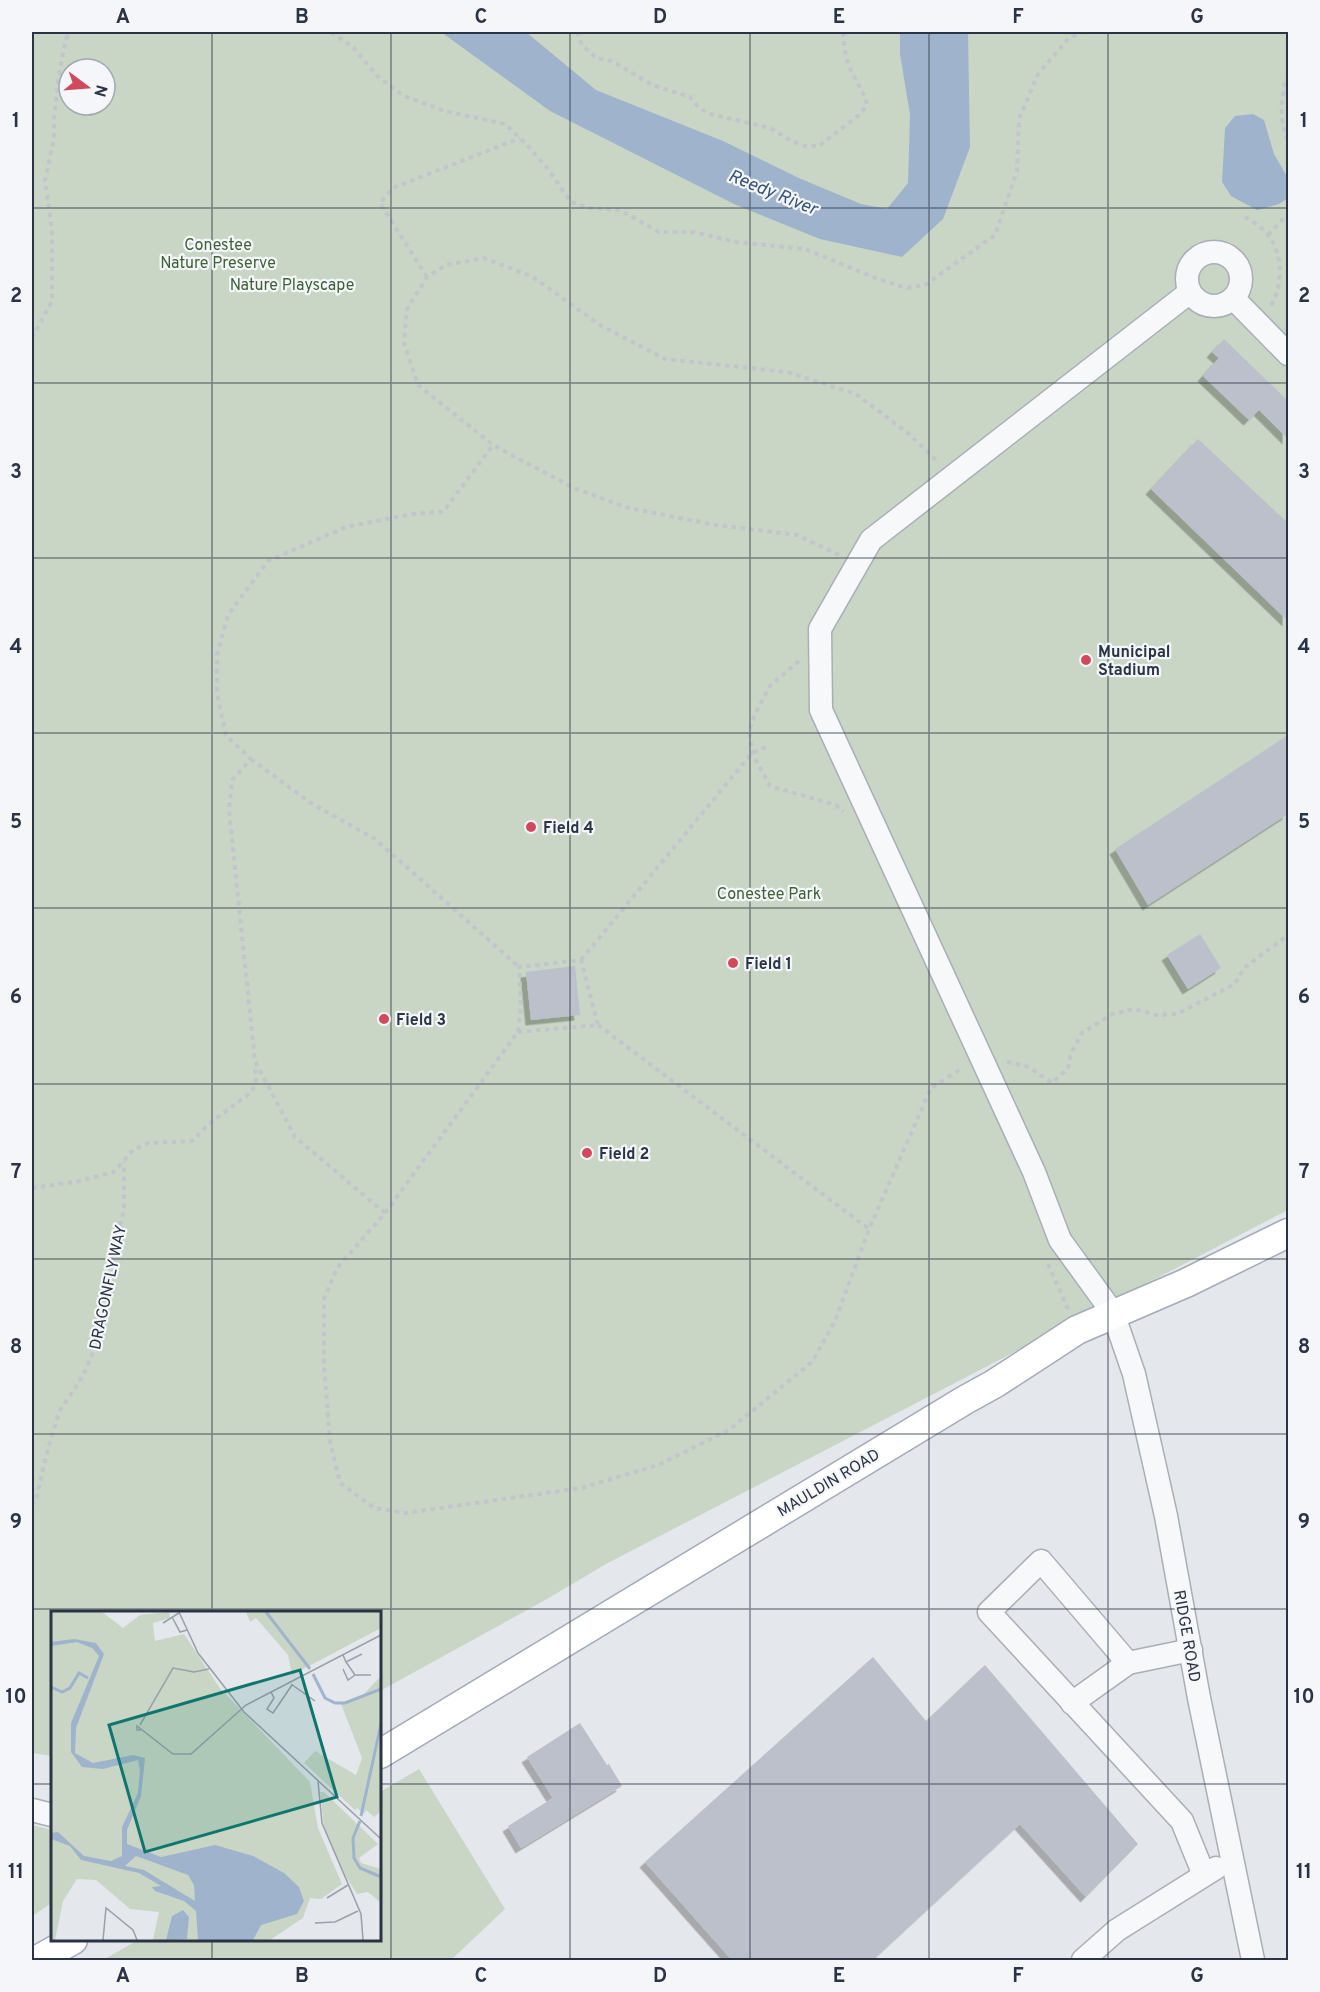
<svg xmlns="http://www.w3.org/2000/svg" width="1320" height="1992" font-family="Overpass,sans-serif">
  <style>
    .green { fill: #c9d6c5; fill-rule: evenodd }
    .water { fill: #9fb4cc }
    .building { fill: #bbc0ca; filter: url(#shadow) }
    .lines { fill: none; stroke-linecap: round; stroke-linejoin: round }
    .minor-casing { stroke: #a9aeb7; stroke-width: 25 }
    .major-casing { stroke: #a3abb8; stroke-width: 31 }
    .path { stroke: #c2c5cb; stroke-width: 4; stroke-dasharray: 4.5 4.5; stroke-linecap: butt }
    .minor { stroke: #f7f8fa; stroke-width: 22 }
    .major { stroke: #fff; stroke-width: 28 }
    .grid { fill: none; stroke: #2b3445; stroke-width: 1.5; stroke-opacity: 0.55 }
    .poi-dot { fill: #d1495b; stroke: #f4f6f9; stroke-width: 2 }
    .labels { text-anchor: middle; stroke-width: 4.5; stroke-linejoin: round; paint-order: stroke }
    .park-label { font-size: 16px; fill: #3f6138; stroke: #f4f6f9 }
    .poi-label { font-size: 16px; font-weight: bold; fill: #2b3445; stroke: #f4f6f9; text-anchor: start }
    .street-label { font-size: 16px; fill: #2b3445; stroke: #f4f6f9 }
    .water-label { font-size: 18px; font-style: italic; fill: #34527a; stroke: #f4f6f9 }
    .inset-river { fill: none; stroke: #9fb4cc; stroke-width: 3 }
    .inset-road { fill: none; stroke: #9a9fa9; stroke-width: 1.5 }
    .view { fill: #0f766e; fill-opacity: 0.15; stroke: #0f766e; stroke-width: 3 }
    .inset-edge { fill: none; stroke: #2b3445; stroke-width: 3 }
    .neatline { fill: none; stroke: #2b3445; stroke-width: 2 }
    .grid-label { font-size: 20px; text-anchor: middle; font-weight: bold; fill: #2b3445 }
  </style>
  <defs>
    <filter id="shadow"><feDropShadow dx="-5.5" dy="5.5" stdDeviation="0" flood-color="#0004"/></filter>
  </defs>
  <rect width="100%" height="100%" fill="#e4e7ec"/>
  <g class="green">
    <path d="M32 32H1288V1210L606 1564 547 1599 380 1691V1612H52V1756L32 1753ZM69 69H105V105H69Z"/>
    <polygon points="419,1769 505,1909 451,1960 103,1960 138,1940 380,1940 380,1792"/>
    <polygon points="32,1825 52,1830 52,1903 32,1916"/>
  </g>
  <g class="water">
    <polygon points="441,32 526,32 596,90 723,141 801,179 861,204 887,209 908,183 910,115 900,54 900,32 968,32 970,147 943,219 902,257 820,239 734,204 550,111"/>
    <polygon points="1253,114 1264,120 1274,154 1288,178 1288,198 1279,204 1257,210 1231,196 1222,182 1225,128 1235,116"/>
  </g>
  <g class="building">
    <polygon points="1224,339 1288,401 1288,439 1259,410 1249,420 1203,376 1219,358 1212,352"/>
    <polygon points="1198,439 1288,523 1288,621 1151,489"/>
    <polygon points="1288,735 1288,814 1148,905 1115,849"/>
    <polygon points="1200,934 1221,968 1188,989 1167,955"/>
    <polygon points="575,966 580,1015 531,1020 526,972"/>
    <polygon points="873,1657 926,1721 985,1665 1138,1844 1086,1897 1020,1824 873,1960 732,1960 645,1862"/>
    <polygon points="580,1723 607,1765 609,1764 622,1786 521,1848 508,1826 553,1798 527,1757"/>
  </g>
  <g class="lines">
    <defs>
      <g id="minor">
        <circle cx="1214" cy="279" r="27"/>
        <polyline points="1190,292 871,540 820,629 821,710 1034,1172 1060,1240 1113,1313 1134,1374 1166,1516 1199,1698 1253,1960"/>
        <polyline points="1234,299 1288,354"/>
        <polyline points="1191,1650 1128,1663 1041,1561 989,1612 1182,1821 1204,1875"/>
        <polyline points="1072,1703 1128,1663"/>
        <polyline points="32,1810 52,1815"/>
        <polyline points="1083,1960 1117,1930 1216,1868"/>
      </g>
      <g id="major">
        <polyline points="380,1754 965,1400 994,1384 1077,1330 1186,1283 1288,1233"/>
        <polyline points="37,1960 73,1940"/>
      </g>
    </defs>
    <use href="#minor" class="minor-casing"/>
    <use href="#major" class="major-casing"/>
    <g class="path">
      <polyline points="331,32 353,47 377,76 404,96 445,111 505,124 527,145 548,169 571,202 588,208 620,210 659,232 694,232 736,242 805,249 878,279 907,288 925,285 995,235 1017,171 1019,119 1038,74 1069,38 1082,32"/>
      <path d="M577 32 582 45 596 58 612 61 652 85 690 97 699 108 710 114 770 128 790 140 805 146H819L859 115 867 105C865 94 859 87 855 78 846 63 844 49 843 32"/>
      <path d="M1288 74C1281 101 1278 114 1288 141"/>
      <path d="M1245 217C1253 222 1263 228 1268 235 1284 255 1283 287 1270 307"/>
      <polyline points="1268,235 1288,214"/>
      <polyline points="427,277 380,203 393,188 520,138"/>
      <polyline points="32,338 52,301 52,231 45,180 54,138 54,117 60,68 66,39 71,32"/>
      <polyline points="839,555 797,535 715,525 625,507 574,488 493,445 418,385 404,343 407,309 427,277 446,265 484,258 533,277 600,325 665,359 787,372 856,394 908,433 938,462"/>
      <polyline points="799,661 770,686 755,714 749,731 752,753 770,786 836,805 843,812"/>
      <polyline points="251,759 311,803 375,839 519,967"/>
      <polyline points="581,960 752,753 770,745"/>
      <polyline points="598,1025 869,1229"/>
      <polyline points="518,1032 598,1025 581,960 519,967 521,1007 518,1032 385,1213 337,1268 324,1299 324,1365 330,1441 340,1483 374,1508 405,1513 581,1488 658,1465 729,1430 812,1362 835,1321 869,1229 931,1088 962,1068"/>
      <polyline points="1007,1062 1029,1067 1052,1083 1068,1068 1071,1053 1082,1033 1113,1014 1134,1009 1156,1015 1177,1014 1235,984 1244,968 1288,935"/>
      <polyline points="32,1188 80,1181 114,1172 133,1150 148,1143 192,1141 209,1124 250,1093 256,1084 255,1065"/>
      <polyline points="385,1213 295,1137 255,1061 229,810 232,780 251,759 226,736 217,694 217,655 228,615 268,561 346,527 412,514 443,512 493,445"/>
      <polyline points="1048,1264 1068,1309"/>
      <polyline points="32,1506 37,1495 46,1456 59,1412 83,1376 96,1345 102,1293 124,1210 124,1162"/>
    </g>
    <use href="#minor" class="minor"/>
    <use href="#major" class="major"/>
  </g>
  <path class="grid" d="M212 32V1612M391 32V1960M570 32V1960M750 32V1960M929 32V1960M1108 32V1960M32 208H1288M32 383H1288M32 558H1288M32 733H1288M32 908H1288M32 1084H1288M32 1259H1288M32 1434H1288M32 1609H1288M32 1784H52M380 1784H1288M212 1940V1960"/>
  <g class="poi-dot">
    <circle cx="1086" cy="660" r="6"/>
    <circle cx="531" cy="827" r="6"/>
    <circle cx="733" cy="963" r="6"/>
    <circle cx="384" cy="1019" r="6"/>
    <circle cx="587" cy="1153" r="6"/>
  </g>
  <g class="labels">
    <g class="park-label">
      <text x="218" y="250">Conestee<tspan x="218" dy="18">Nature Preserve</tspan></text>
      <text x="292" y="290">Nature Playscape</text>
      <text x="769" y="899">Conestee Park</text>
    </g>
    <g class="poi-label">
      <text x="1098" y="657">Municipal<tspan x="1098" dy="18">Stadium</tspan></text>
      <text x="543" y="833">Field 4</text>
      <text x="745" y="969">Field 1</text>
      <text x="396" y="1025">Field 3</text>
      <text x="599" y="1159">Field 2</text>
    </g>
    <g class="street-label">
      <text transform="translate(107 1287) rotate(-78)" y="6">DRAGONFLY WAY</text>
      <text transform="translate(828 1482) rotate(-31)" y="6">MAULDIN ROAD</text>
      <text transform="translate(1188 1636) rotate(80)" y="6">RIDGE ROAD</text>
    </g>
    <g class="water-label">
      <text transform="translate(773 192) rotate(22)" y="6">Reedy River</text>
    </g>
  </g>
  <g transform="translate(51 1611)">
    <rect width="330" height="330" fill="#e4e7ec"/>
    <path d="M0 1H51L72 17 89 4 118 1 119 7 102 12 104 30 133 23 168 76 259 171 267 217 291 273 270 288 259 287 252 307 219 329H102L108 301 79 298 45 269 26 268 12 290 4 329H0ZM195 1H330V17L241 64 237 44 205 7 199 11ZM330 65V200L323 206 315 199 313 203 306 197 304 199 253 152 264 140 305 164 311 147 290 93 311 85ZM269 181H273L327 233 308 247 310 252 330 258V292L317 281 306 283 290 258 273 215Z" fill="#c9d6c5"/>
    <path d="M23 28 45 32 53 43 25 117 24 142 42 152 82 144 94 147 90 185 76 219V233L110 246 164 234 202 245 233 262 248 276 253 290 246 303 210 314 202 329H147L145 300 133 290 104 280 101 276 110 275 88 262 30 249 19 235 0 228V222L7 221 33 245 60 250 71 245V216L87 182 89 159 87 149 52 158 31 156 20 141V112L48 45 41 37 26 31 0 35V31ZM85 245 137 264 143 274 144 290 93 259 74 255ZM132 299 138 306 136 328 115 329 121 305Z" fill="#9fb4cc" fill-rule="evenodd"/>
    <path class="inset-river" d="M215 1 259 58M262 63 274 87 284 92H294L330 78M0 76 11 81 19 77 28 62 37 67M310 205 330 113M309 210 302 227 303 247 309 257 330 266"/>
    <path class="inset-road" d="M128 1 147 42 193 101 330 228M121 6 129 21 136 19M112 12 128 2M292 44 295 51 311 43M295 51 304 64H320M292 58 297 69 304 64M240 73 264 90M220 81 223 87 216 98 222 102 241 74M89 114 122 57 143 61 158 58M90 119H86V115L122 143H140L195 94 330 24M267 170 271 212 310 303 312 329M276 287 297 274M264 312 284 311 307 300M52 329 55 297 82 319 86 329"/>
    <path class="view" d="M249 59 286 186 94 241 58 114Z"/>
    <rect width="330" height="330" class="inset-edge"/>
  </g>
  <rect width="1320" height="1992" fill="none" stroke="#f4f6f9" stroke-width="66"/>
  <g transform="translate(87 87) rotate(106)"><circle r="28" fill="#f4f6f9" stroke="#a4a8b1" stroke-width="1.5"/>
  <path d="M0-4.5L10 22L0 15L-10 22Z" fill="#d1495b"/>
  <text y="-9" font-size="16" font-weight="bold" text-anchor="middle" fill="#2b3445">N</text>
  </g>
  <rect x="33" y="33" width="1254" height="1926" class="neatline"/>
  <g class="grid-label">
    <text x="123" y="23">A</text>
    <text x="302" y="23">B</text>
    <text x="481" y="23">C</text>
    <text x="660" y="23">D</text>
    <text x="839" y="23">E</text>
    <text x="1018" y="23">F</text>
    <text x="1197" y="23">G</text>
    <text x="16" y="127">1</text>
    <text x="1304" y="127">1</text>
    <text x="16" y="302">2</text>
    <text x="1304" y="302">2</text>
    <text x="16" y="478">3</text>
    <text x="1304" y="478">3</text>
    <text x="16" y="653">4</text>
    <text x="1304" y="653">4</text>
    <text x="16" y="828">5</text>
    <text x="1304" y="828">5</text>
    <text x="16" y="1003">6</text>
    <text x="1304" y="1003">6</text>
    <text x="16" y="1178">7</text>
    <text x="1304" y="1178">7</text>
    <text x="16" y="1353">8</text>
    <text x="1304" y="1353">8</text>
    <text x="16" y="1528">9</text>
    <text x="1304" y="1528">9</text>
    <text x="16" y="1703">10</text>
    <text x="1304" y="1703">10</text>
    <text x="16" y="1878">11</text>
    <text x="1304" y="1878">11</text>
    <text x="123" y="1982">A</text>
    <text x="302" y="1982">B</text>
    <text x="481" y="1982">C</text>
    <text x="660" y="1982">D</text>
    <text x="839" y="1982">E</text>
    <text x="1018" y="1982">F</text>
    <text x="1197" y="1982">G</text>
  </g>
</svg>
